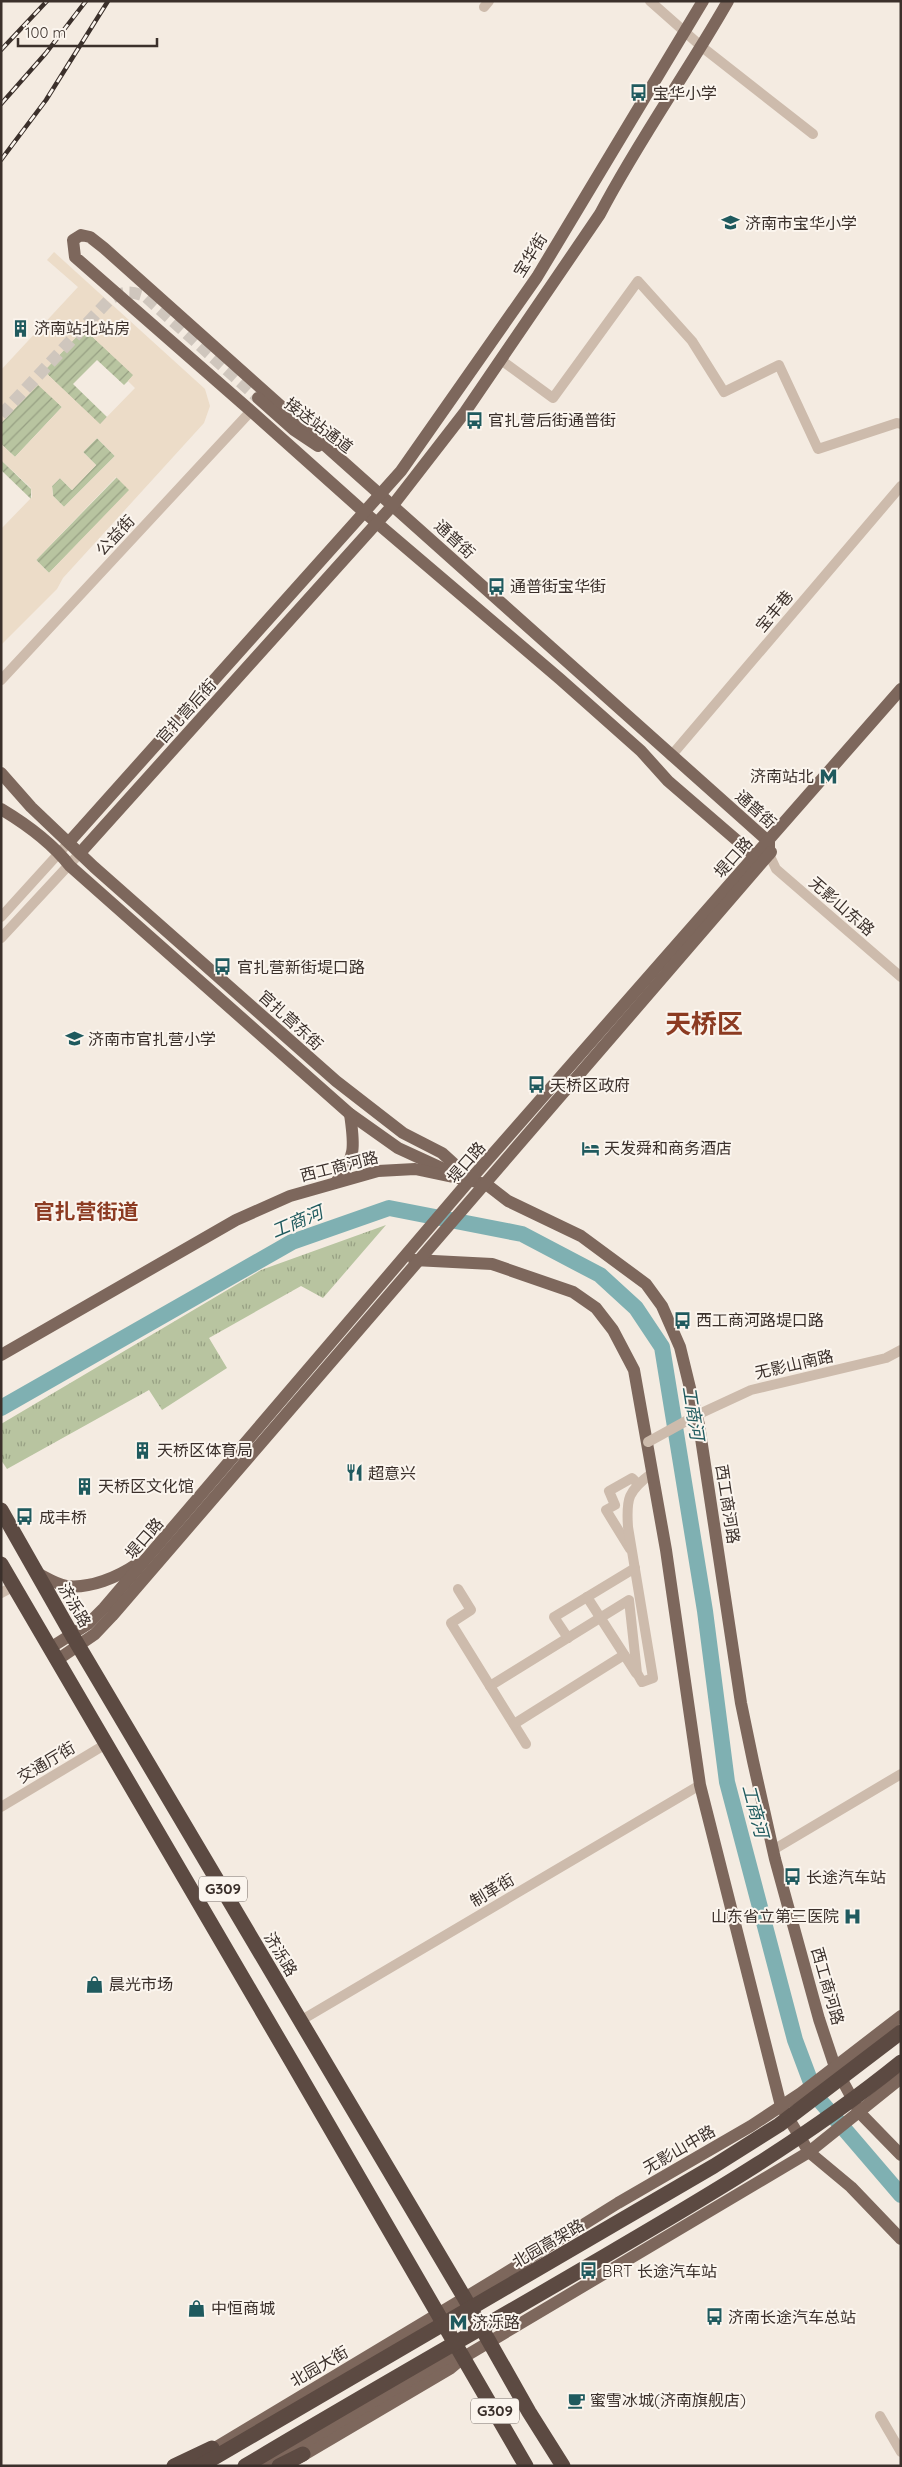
<svg xmlns="http://www.w3.org/2000/svg" width="902" height="2467" font-family="Quicksand,'Noto Sans SC',sans-serif">
  <style>
    .park { fill: url(#park-tufts) }
    .garden { fill: url(#garden-furrows) }
    .plaza { fill: #ecdcc8; fill-rule: evenodd }
    .lines { fill: none; stroke-linecap: round; stroke-linejoin: round }
    .river { stroke: #7fb0b2; stroke-width: 16 }
    .major-tunnel { stroke: #cfc6bd; stroke-width: 12; stroke-dasharray: 12 6; stroke-linecap: butt }
    .minor { stroke: #cdbbac; stroke-width: 10 }
    .major { stroke: #7d675c; stroke-width: 12 }
    .highway { stroke: #5c4a42; stroke-width: 15 }
    .rail-casing { stroke: #3b302b; stroke-width: 4.5 }
    .rail { stroke: #fbf5ee; stroke-width: 2.5; stroke-dasharray: 8; stroke-linecap: butt }
    .minor-bridge { stroke: #cdbbac; stroke-width: 10 }
    .highway-bridge { stroke: #5c4a42; stroke-width: 15 }
    .labels { text-anchor: middle; stroke-width: 4; stroke-linejoin: round; paint-order: stroke }
    .shield { fill: #fbf5ee; stroke: #756b66; stroke-width: 1 }
    .shield-label { font-size: 15px; font-weight: bold; fill: #3b302b }
    .poi-label { font-size: 16px; fill: #3b302b; stroke: #fbf5ee; text-anchor: start }
    .street-label { font-size: 16px; fill: #3b302b; stroke: #fbf5ee }
    .water-label { font-size: 18px; font-style: italic; fill: #1f5a5e; stroke: #fbf5ee }
    .district-label { font-size: 21px; font-weight: bold; fill: #8c3b22; stroke: #fbf5ee }
    .town-label { font-size: 26px; font-weight: bold; fill: #8c3b22; stroke: #fbf5ee }
  </style>
  <defs>
    <pattern id="park-tufts" width="24" height="20" patternUnits="userSpaceOnUse" patternTransform="scale(1.25)"><rect width="24" height="20" fill="#b8c4a0"/><path d="M3 7l-1-3M5 7V3M7 7l1-3M15 17l-1-3M17 17v-4M19 17l1-3" fill="none" stroke="#97a083"/></pattern>
    <pattern id="garden-furrows" width="10" height="10" patternUnits="userSpaceOnUse" patternTransform="scale(1.25)"><rect width="10" height="10" fill="#b8c4a0"/><path d="M-1 1l2-2M0 10L10 0M9 11l2-2" fill="none" stroke="#97a083"/></pattern>
  </defs>
  <rect width="100%" height="100%" fill="#f4ebe1"/>
  <polygon class="park" points="386,1225 323,1298 301,1286 209,1338 227,1368 162,1410 149,1390 7,1469 1,1460 1,1424 261,1270"/>
  <g class="garden">
    <polygon points="84,329 134,375 124,385 97,360 73,384 107,417 100,425 44,371"/>
    <polygon points="38,384 62,407 15,457 1,444 1,423"/>
    <polygon points="97,438 115,456 64,507 53,496 52,486 60,478 72,490 96,465 83,452"/>
    <polygon points="1,460 31,489 31,499 1,470"/>
    <polygon points="117,477 130,490 49,573 36,560"/>
  </g>
  <path class="plaza" d="M54 252 205 389 210 406 204 423 63 578 57 589 1 645V529L32 497 31 488 1 460V444L15 457 62 407 38 385 1 423V370L78 287 47 260ZM84 329 133 375 128 381 135 388 100 424 44 371ZM97 438 115 456 64 507 53 496 52 486 60 478 72 490 96 465 83 452ZM116 477 129 490 49 573 36 560Z"/>
  <g class="lines">
    <polyline class="river" points="1,1408 292,1242 389,1208 522,1234 600,1275 636,1308 662,1347 705,1611 727,1782 795,2040 816,2096 901,2195"/>
    <path class="major-tunnel" d="M1 415 110 299C123 291 130 291 145 296L258 398"/>
    <g class="minor">
      <polyline points="650,1 702,47 813,134"/>
      <polyline points="484,7 489,1"/>
      <polyline points="501,360 553,398 638,281 692,341 724,392 779,365 818,449 897,423 901,424"/>
      <polyline points="1,680 251,411"/>
      <polyline points="671,756 901,486"/>
      <polyline points="769,854 776,869 901,977"/>
      <polyline points="1,917 70,841"/>
      <polyline points="1,938 80,853"/>
      <polyline points="697,1415 751,1390 886,1358 901,1350"/>
      <polyline points="630,1549 606,1510 615,1505 609,1491 632,1478 638,1484"/>
      <path d="M458 1589 471 1610 451 1623 490 1686 629 1600 637 1673 642 1682 653 1678 628 1527C626 1498 628 1491 652 1473"/>
      <polyline points="1,1593 14,1586"/>
      <polyline points="587,1597 636,1673"/>
      <polyline points="568,1638 554,1617 635,1568"/>
      <polyline points="490,1686 526,1744"/>
      <polyline points="514,1724 624,1655"/>
      <polyline points="1,1807 106,1744"/>
      <polyline points="773,1850 901,1774"/>
      <polyline points="300,2021 700,1785"/>
      <polyline points="880,2416 901,2452"/>
    </g>
    <g class="major">
      <polygon points="81,235 90,237 104,248 769,842 769,854 755,857 748,850 668,781 641,751 560,679 364,512 251,411 75,257 73,240"/>
      <polyline points="258,398 294,430 318,446"/>
      <polyline points="1,773 31,807 94,867 336,1081 403,1133 442,1153 465,1174"/>
      <path d="M1 809C26 824 52 843 70 866L350 1114 398 1148 448 1171"/>
      <polyline points="70,841 401,471 537,277 703,1"/>
      <path d="M80 853 393 505 465 412 600 214C638 141 687 73 728 1"/>
      <path d="M337 1181C357 1156 354 1144 350 1114"/>
      <polyline points="414,1260 492,1264 573,1292 596,1308 613,1330 634,1370 666,1550 700,1785 781,2106 809,2152 851,2187 901,2239"/>
      <polyline points="1,1355 236,1220 290,1196 378,1171 415,1169 486,1184 508,1201 581,1236 646,1284 662,1306 680,1347 699,1425 741,1703 753,1761 775,1859 819,2019 835,2067 860,2113 901,2155"/>
      <path d="M37 1573C45 1577 56 1584 66 1586 90 1589 118 1577 137 1564"/>
      <polyline points="50,1648 88,1624 104,1608 469,1181 901,689"/>
      <polyline points="57,1660 95,1634 112,1616 771,852"/>
      <polyline points="205,2454 496,2279 618,2203 751,2126 801,2093 901,2016"/>
      <polyline points="295,2460 451,2368 464,2357 809,2152 901,2078"/>
      <polyline points="265,2466 448,2357 464,2357"/>
    </g>
    <g class="highway">
      <polyline points="1,1510 72,1635 464,2297 529,2412 563,2466"/>
      <path d="M1 1564C176 1865 353 2164 526 2466"/>
      <polyline points="174,2466 212,2448"/>
      <polyline points="279,2466 303,2454"/>
    </g>
    <defs>
      <g id="rail">
        <polyline points="1,50 47,1"/>
        <polyline points="1,104 46,53 86,1"/>
        <polyline points="1,160 46,100 108,1"/>
      </g>
    </defs>
    <use href="#rail" class="rail-casing"/>
    <use href="#rail" class="rail"/>
    <polyline class="minor-bridge" points="648,1442 697,1415"/>
    <g class="highway-bridge">
      <polyline points="200,2466 714,2166 779,2125 901,2032"/>
      <path d="M245 2466C360 2397 477 2331 593 2263 699 2201 805 2140 901 2062"/>
    </g>
  </g>
  <defs>
    <symbol id="bus-bare" viewBox="-9 -9 18 18"><path d="M-5-6H5V4H4V6H2V4H-2V6H-4V4H-5ZM-3.5-4V0h7V-4ZM-3.5 1.2v1.5H-2V1.2ZM2 1.2v1.5H3.5V1.2Z" fill="#1f5a5e" stroke="#fbf5ee" stroke-width="2.5" paint-order="stroke"/></symbol>
    <symbol id="school-bare" viewBox="-9 -9 18 18"><path d="M0-5L7-2L0 1L-7-2ZM-4 1L0 2.5L4 1V4Q0 6-4 4Z" fill="#1f5a5e" stroke="#fbf5ee" stroke-width="2.5" paint-order="stroke"/></symbol>
    <symbol id="building-bare" viewBox="-9 -9 18 18"><path d="M-4-6H4V6H1V3H-1V6H-4ZM-2.5-4.3h1.7v1.8h-1.7ZM.8-4.3h1.7v1.8H.8ZM-2.5-1h1.7V.8h-1.7ZM.8-1h1.7V.8H.8Z" fill="#1f5a5e" stroke="#fbf5ee" stroke-width="2.5" paint-order="stroke"/></symbol>
    <symbol id="metro-bare" viewBox="-9 -9 18 18"><path d="M-5.5 5V-5H-3L0 0L3-5H5.5V5H3V-.5L0 4L-3-.5V5Z" fill="#1f5a5e" stroke="#fbf5ee" stroke-width="2.5" paint-order="stroke"/></symbol>
    <symbol id="hotel-bare" viewBox="-9 -9 18 18"><path d="M-6-4.5h1.5V1H6V5H4.5V3h-9V5H-6ZM-4 0a1.8 1.8 0 1 1 3.6 0ZM.5 0V-2.5h3Q6-2.5 6 0Z" fill="#1f5a5e" stroke="#fbf5ee" stroke-width="2.5" paint-order="stroke"/></symbol>
    <symbol id="restaurant-bare" viewBox="-9 -9 18 18"><path d="M-5-6h1v4h1v-4h1v4h1v-4h1v5L-1.5 .5V6h-2V.5L-5-1ZM5-6V6H3V1.5H1.5Q1.5-4 5-6Z" fill="#1f5a5e" stroke="#fbf5ee" stroke-width="2.5" paint-order="stroke"/></symbol>
    <symbol id="hospital-bare" viewBox="-9 -9 18 18"><path d="M-5-5h3v3.5h4V-5h3V5h-3V1.5h-4V5h-3Z" fill="#1f5a5e" stroke="#fbf5ee" stroke-width="2.5" paint-order="stroke"/></symbol>
    <symbol id="shop-bare" viewBox="-9 -9 18 18"><path d="M-5-2.5h2.3a2.7 3.5 0 0 1 5.4 0H5L5.5 6h-11ZM-1.5-2.5h3a1.5 2.3 0 0 0-3 0Z" fill="#1f5a5e" stroke="#fbf5ee" stroke-width="2.5" paint-order="stroke"/></symbol>
    <symbol id="cafe-bare" viewBox="-9 -9 18 18"><path d="M-5.5-4.5H6V0H3Q3 3.5 0 3.5H-2.5Q-5.5 3.5-5.5 0ZM3-3.2v2h1.7v-2ZM-6 4.5H4V6H-6Z" fill="#1f5a5e" stroke="#fbf5ee" stroke-width="2.5" paint-order="stroke"/></symbol>
  </defs>
  <g fill-rule="evenodd">
    <use href="#bus-bare" x="626" y="80" width="25" height="25"/>
    <use href="#school-bare" x="718" y="210" width="25" height="25"/>
    <use href="#building-bare" x="8" y="316" width="25" height="25"/>
    <use href="#bus-bare" x="462" y="408" width="25" height="25"/>
    <use href="#bus-bare" x="484" y="574" width="25" height="25"/>
    <use href="#metro-bare" x="816" y="764" width="25" height="25"/>
    <use href="#bus-bare" x="210" y="954" width="25" height="25"/>
    <use href="#school-bare" x="62" y="1026" width="25" height="25"/>
    <use href="#bus-bare" x="524" y="1072" width="25" height="25"/>
    <use href="#hotel-bare" x="578" y="1136" width="25" height="25"/>
    <use href="#bus-bare" x="670" y="1308" width="25" height="25"/>
    <use href="#building-bare" x="130" y="1438" width="25" height="25"/>
    <use href="#restaurant-bare" x="342" y="1460" width="25" height="25"/>
    <use href="#building-bare" x="72" y="1474" width="25" height="25"/>
    <use href="#bus-bare" x="12" y="1504" width="25" height="25"/>
    <use href="#bus-bare" x="780" y="1864" width="25" height="25"/>
    <use href="#hospital-bare" x="840" y="1904" width="25" height="25"/>
    <use href="#shop-bare" x="82" y="1972" width="25" height="25"/>
    <use href="#bus-bare" x="576" y="2258" width="25" height="25"/>
    <use href="#shop-bare" x="184" y="2296" width="25" height="25"/>
    <use href="#bus-bare" x="702" y="2304" width="25" height="25"/>
    <use href="#metro-bare" x="446" y="2310" width="25" height="25"/>
    <use href="#cafe-bare" x="564" y="2388" width="25" height="25"/>
  </g>
  <g class="labels">
    <g class="shield">
      <rect x="199" y="1876.5" width="48" height="25" rx="4"/>
      <rect x="471" y="2398.5" width="48" height="25" rx="4"/>
    </g>
    <g class="shield-label">
      <text x="223" y="1894">G309</text>
      <text x="495" y="2416">G309</text>
    </g>
    <g class="poi-label">
      <text x="653" y="99">宝华小学</text>
      <text x="745" y="229">济南市宝华小学</text>
      <text x="34" y="334">济南站北站房</text>
      <text x="488" y="426">官扎营后街通普街</text>
      <text x="510" y="592">通普街宝华街</text>
      <text x="814" y="782" text-anchor="end">济南站北</text>
      <text x="237" y="973">官扎营新街堤口路</text>
      <text x="88" y="1045">济南市官扎营小学</text>
      <text x="550" y="1091">天桥区政府</text>
      <text x="604" y="1154">天发舜和商务酒店</text>
      <text x="696" y="1326">西工商河路堤口路</text>
      <text x="157" y="1456">天桥区体育局</text>
      <text x="368" y="1479">超意兴</text>
      <text x="98" y="1492">天桥区文化馆</text>
      <text x="39" y="1523">成丰桥</text>
      <text x="806" y="1883">长途汽车站</text>
      <text x="839" y="1922" text-anchor="end">山东省立第三医院</text>
      <text x="109" y="1990">晨光市场</text>
      <text x="602" y="2277">BRT 长途汽车站</text>
      <text x="211" y="2314">中恒商城</text>
      <text x="728" y="2323">济南长途汽车总站</text>
      <text x="472" y="2328">济泺路</text>
      <text x="590" y="2406">蜜雪冰城(济南旗舰店)</text>
    </g>
    <g class="street-label">
      <text transform="translate(530 255) rotate(-58)" y="6">宝华街</text>
      <text transform="translate(319 425) rotate(37)" y="6">接送站通道</text>
      <text transform="translate(115 535) rotate(-47)" y="6">公益街</text>
      <text transform="translate(455 539) rotate(43)" y="6">通普街</text>
      <text transform="translate(774 611) rotate(-50)" y="6">宝丰巷</text>
      <text transform="translate(186 711) rotate(-48)" y="6">官扎营后街</text>
      <text transform="translate(756 809) rotate(42)" y="6">通普街</text>
      <text transform="translate(733 857) rotate(-48)" y="6">堤口路</text>
      <text transform="translate(842 906) rotate(41)" y="6">无影山东路</text>
      <text transform="translate(291 1020) rotate(42)" y="6">官扎营东街</text>
      <text transform="translate(466 1162) rotate(-49)" y="6">堤口路</text>
      <text transform="translate(339 1166) rotate(-14)" y="6">西工商河路</text>
      <text transform="translate(794 1364) rotate(-13)" y="6">无影山南路</text>
      <text transform="translate(728 1504) rotate(81)" y="6">西工商河路</text>
      <text transform="translate(144 1538) rotate(-49)" y="6">堤口路</text>
      <text transform="translate(75 1605) rotate(60)" y="6">济泺路</text>
      <text transform="translate(46 1762) rotate(-31)" y="6">交通厅街</text>
      <text transform="translate(492 1890) rotate(-31)" y="6">制革街</text>
      <text transform="translate(281 1954) rotate(59)" y="6">济泺路</text>
      <text transform="translate(828 1986) rotate(74)" y="6">西工商河路</text>
      <text transform="translate(679 2149) rotate(-30)" y="6">无影山中路</text>
      <text transform="translate(548 2243) rotate(-30)" y="6">北园高架路</text>
      <text transform="translate(319 2366) rotate(-30)" y="6">北园大街</text>
    </g>
    <g class="water-label">
      <text transform="translate(297 1222) rotate(-23)" y="6">工商河</text>
      <text transform="translate(693 1413) rotate(81)" y="6">工商河</text>
      <text transform="translate(755 1811) rotate(75)" y="6">工商河</text>
    </g>
    <g class="district-label">
      <text x="86" y="1219">官扎营街道</text>
    </g>
    <g class="town-label">
      <text x="704" y="1033">天桥区</text>
    </g>
  </g>
  <rect width="902" height="2467" fill="none" stroke="#3b302b" stroke-width="5"/>
  <path d="M18 38v8h139v-8" fill="none" stroke="#3b302b" stroke-width="2.5"/>
  <text x="25" y="38" font-size="15" fill="#3b302b" stroke="#fbf5ee" stroke-width="4" paint-order="stroke">100 m</text>
</svg>
